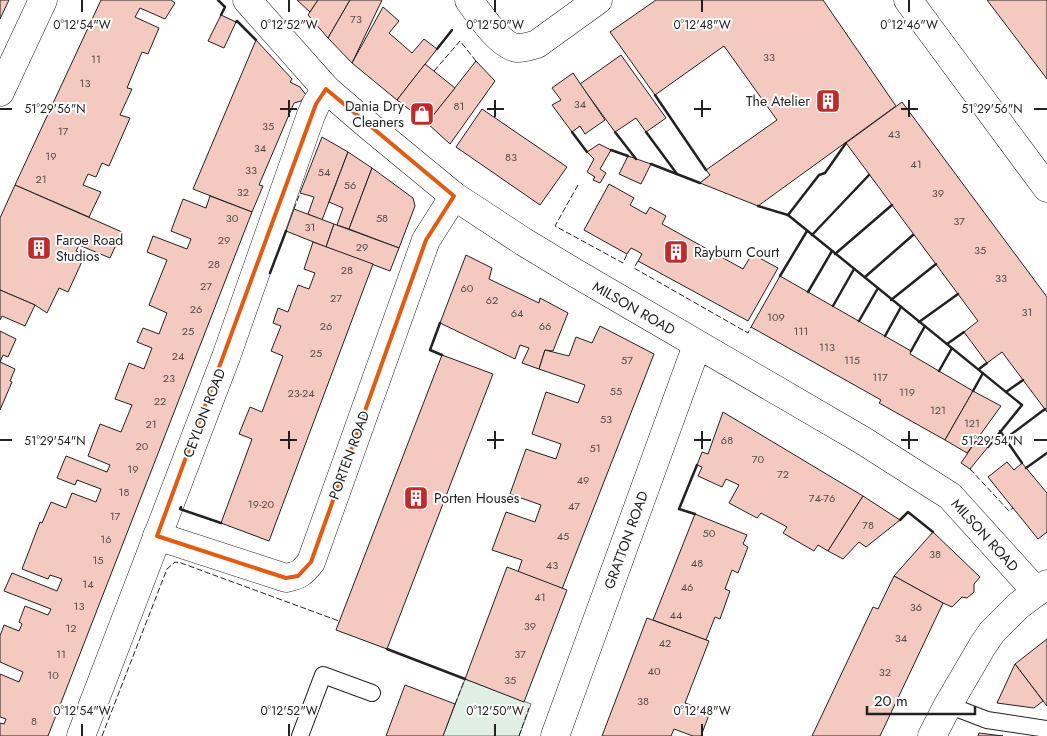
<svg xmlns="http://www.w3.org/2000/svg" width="1047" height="736" font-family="Jost,sans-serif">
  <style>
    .green { fill: #e0efe3; stroke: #6f6f6f }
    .building { fill: #f3c9c0; stroke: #222 }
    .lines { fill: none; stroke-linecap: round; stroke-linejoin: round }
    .lane-casing { stroke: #222; stroke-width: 18 }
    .street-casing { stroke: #222; stroke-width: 29 }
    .lane { stroke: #fff; stroke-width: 16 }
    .street { stroke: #fff; stroke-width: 28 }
    .fence { stroke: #222; stroke-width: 1; stroke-dasharray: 6 2.5; stroke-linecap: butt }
    .wall { stroke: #222; stroke-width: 2.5 }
    .marked { fill: none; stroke: #e8590c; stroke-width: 4; stroke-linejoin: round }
    .ticks { fill: none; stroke: #222; stroke-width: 2 }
    .labels { text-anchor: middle; stroke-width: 4; stroke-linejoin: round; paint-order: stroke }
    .number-label { font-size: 11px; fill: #564c4a }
    .poi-label { font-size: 14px; fill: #222; stroke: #fff; text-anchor: start }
    .street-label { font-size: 14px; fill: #222; stroke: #fff }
    .ticks-label { font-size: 12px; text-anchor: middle; fill: #222; stroke: #fff; stroke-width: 4; stroke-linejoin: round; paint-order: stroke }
  </style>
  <rect width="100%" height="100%" fill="#fff"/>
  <polygon class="green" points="465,679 531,704 519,736 443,736"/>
  <g class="building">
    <polygon points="0,0 9,0 0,19"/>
    <polygon points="101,0 171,0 175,3 165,19 140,8 135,17 159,28 148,54 142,52 127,88 132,89 120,115 130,118 109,166 102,163 96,177 88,174 83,185 101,192 89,217 15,185"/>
    <polygon points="297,0 318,0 310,12"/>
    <polygon points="318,0 350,0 328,38 308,15"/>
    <polygon points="350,0 382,0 352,63 328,38"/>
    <polygon points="656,0 823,0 896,106 758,206 700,183 710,175 706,170 777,120 724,46 655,95 610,32"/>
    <polygon points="987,0 1047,0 1047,79"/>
    <polygon points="383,7 399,21 389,33 412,53 424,39 437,49 397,100 352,63"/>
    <polygon points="221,15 236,22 224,48 208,41"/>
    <polygon points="256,40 292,79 290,82 300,87 306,95 301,101 294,103 259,185 263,186 252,212 193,189"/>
    <polygon points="621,55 666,118 646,132 636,118 615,132 580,84"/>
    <polygon points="476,61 495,81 450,144 427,123"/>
    <polygon points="425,64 455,88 427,123 397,100"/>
    <polygon points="573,73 605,120 585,134 580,126 572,132 552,105 561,100 552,88"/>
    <polygon points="902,102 1047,297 1047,412 1002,352 987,363 964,332 978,321 846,143"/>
    <polygon points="482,109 567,167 540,205 456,147"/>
    <polygon points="322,137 348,152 322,220 308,214 314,197 300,193"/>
    <polygon points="599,144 611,150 600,169 606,173 600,183 593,180 595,177 587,172 594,159 587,152"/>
    <polygon points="348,152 372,168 349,229 337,225 343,208 329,202"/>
    <polygon points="628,156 651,164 641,184 619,174"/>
    <polygon points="372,168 413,198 415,206 399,248 349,229"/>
    <polygon points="609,184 634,198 630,205 646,214 650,207 666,216 662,224 743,269 752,254 778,268 748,321 638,261 642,254 637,251 631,248 627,254 584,230"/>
    <polygon points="15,185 122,232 110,258 79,245 76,251 85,255 68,292 59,288 47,313 35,305 0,290 0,218"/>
    <polygon points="210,196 252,212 48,736 0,736 0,723 4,724 6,719 0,717 0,674 19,682 23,672 0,662 0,636 4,625 19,631 22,624 19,622 25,606 48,615 51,609 4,591 12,573 57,591 62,579 50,575 48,579 22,569 40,522 42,523 51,502 66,508 72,493 96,502 101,489 77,480 75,485 57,478 66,456 107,472 110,465 88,456 100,424 121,432 132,405 115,399 129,363 144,369 152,348 137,342 143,328 159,334 167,313 149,305 167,260 147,252 153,236 187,249 191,239 171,231 183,199 206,208"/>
    <polygon points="294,209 334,224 326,247 286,231"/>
    <polygon points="334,224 399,248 390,271 326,247"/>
    <polygon points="313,242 373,264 269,541 221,523 252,439 239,434 250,407 262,412 283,356 271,351 281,326 273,323 278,308 288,312 298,285 309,289 315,273 304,269"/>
    <polygon points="466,255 492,268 489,279 539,303 540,298 568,313 553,351 545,350 539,369 522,363 529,348 520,345 515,359 440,323"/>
    <polygon points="780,276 911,351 910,354 973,391 945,440 879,403 881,400 751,327"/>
    <polygon points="0,290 35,305 25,326 2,316 0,320"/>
    <polygon points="600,326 654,354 562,589 518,572 522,560 492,550 506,512 535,522 541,505 510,494 526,449 556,459 561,444 532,434 546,392 578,403 585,385 539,369 545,350 569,356 576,337 592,343"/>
    <polygon points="0,331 16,339 8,357 3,355 0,362 15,369 10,381 12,382 0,410"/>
    <polygon points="442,355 493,374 387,649 336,630"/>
    <polygon points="973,391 1001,406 967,453 945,440"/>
    <polygon points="723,412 863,496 828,551 818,545 814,551 783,533 787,527 761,513 757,518 729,503 739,485 726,479 722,487 698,476 702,467 697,465 702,452 708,454"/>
    <polygon points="976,441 988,447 970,469 961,463"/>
    <polygon points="1007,462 1014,470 1022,463 1047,493 1047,532 1038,539 988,477"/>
    <polygon points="863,496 900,520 866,547 859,542 843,559 828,551"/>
    <polygon points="695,514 747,535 743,544 748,547 738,573 732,570 725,589 730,591 720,619 715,617 706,640 653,620"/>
    <polygon points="933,532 980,577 974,584 974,592 967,598 962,597 952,607 943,603 894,576"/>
    <polygon points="507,567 567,590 524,702 465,679"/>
    <polygon points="894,576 943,603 880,736 812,736 873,607 878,609"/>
    <polygon points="647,618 709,641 685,703 710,712 701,736 693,736 674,729 671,736 602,736"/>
    <polygon points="1047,639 1047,706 1015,664"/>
    <polygon points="1015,664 1043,701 1034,708 997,703"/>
    <polygon points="405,685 455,704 443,736 386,736"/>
    <polygon points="979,733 1003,736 978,736"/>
  </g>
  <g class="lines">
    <defs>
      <g id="lane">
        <polyline points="948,705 987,720 1047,729"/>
        <polyline points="300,736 323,675 372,693"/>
      </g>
      <g id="street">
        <polyline points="247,0 326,89 369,126 454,196 524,242 577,274 862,440 950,496 1037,592"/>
        <path d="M469 0C479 14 500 46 517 48 524 48 531 46 537 44L598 0"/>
        <polyline points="908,0 1047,188"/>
        <polyline points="0,92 43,0"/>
        <path d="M157 536 286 578C300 575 302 573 311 562L426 240 454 196"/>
        <polyline points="81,736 226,357 311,115 316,104 326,89"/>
        <polyline points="555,736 697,345"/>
        <polyline points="932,736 948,705 983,645 992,632 1018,606 1047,584"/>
      </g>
    </defs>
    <use href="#lane" class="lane-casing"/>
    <use href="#street" class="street-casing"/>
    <use href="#lane" class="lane"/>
    <use href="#street" class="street"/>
    <g class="fence">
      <polyline points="434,71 460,41 476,61"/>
      <polyline points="578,185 555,226 623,263 627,254"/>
      <polyline points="294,209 300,193"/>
      <polyline points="638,261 634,268 748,333 751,327"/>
      <polyline points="970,469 1009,511 1013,508"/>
      <polyline points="455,704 465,679"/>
      <polyline points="102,736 167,569 175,562 181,563 339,621"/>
      <polyline points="519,736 529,708"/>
    </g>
    <g class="wall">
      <polyline points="218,0 225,7 221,15"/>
      <polyline points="236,22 237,21 256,40"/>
      <polyline points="437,49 452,30"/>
      <polyline points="655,95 706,170"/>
      <polyline points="572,132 587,152"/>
      <polyline points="615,132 636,159"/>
      <polyline points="646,132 677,174"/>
      <polyline points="611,150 628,156"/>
      <polyline points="651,164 700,183"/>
      <polyline points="758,206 788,215 1022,405 988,447"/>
      <polyline points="788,215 819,175 825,173 846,143"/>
      <polyline points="812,235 869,175"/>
      <polyline points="835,254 892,205"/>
      <polyline points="270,273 286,231"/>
      <polyline points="780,276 807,231"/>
      <polyline points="865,277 913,235"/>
      <polyline points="808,292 832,251"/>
      <polyline points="891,300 936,264"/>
      <polyline points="833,306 854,269"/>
      <polyline points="859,321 878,288"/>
      <polyline points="919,322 958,294"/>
      <polyline points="440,323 430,350 442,355"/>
      <polyline points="885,336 901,307"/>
      <polyline points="947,344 964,332"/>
      <polyline points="911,351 925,326"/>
      <polyline points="979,369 987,363"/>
      <polyline points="939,371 952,348"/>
      <polyline points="973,391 983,373"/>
      <polyline points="1006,392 1023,380"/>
      <polyline points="1000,431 1022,463"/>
      <polyline points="1005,439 1045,409"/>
      <polyline points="1026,468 1047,453"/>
      <polyline points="181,507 180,509 221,523"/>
      <polyline points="695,514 679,509 697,465"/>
      <polyline points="900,520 908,512 933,532"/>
      <polyline points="387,649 465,679"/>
    </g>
  </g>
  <path class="marked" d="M326 89 454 196 426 240 311 562 298 576 286 578 157 536 316 104Z"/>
  <path class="ticks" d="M82 0V12M289 0V12M495 0V12M702 0V12M909 0V12M289 100V117M495 100V117M702 100V117M909 100V117M0 109H12M280 109H297M487 109H504M694 109H711M901 109H918M1034 109H1047M289 431V449M495 431V449M702 431V449M909 431V449M0 440H12M280 440H297M487 440H504M694 440H711M901 440H918M1034 440H1047M82 724V736M289 724V736M495 724V736M702 724V736"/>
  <defs>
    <symbol id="building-square" viewBox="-11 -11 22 22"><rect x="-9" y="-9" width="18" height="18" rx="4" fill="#c62828" stroke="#fff"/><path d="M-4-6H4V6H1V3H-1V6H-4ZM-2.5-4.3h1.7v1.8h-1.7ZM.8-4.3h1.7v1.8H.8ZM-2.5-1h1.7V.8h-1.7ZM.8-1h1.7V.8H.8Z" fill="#fff"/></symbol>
    <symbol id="shop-square" viewBox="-11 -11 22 22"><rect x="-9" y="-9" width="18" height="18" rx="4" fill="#c62828" stroke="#fff"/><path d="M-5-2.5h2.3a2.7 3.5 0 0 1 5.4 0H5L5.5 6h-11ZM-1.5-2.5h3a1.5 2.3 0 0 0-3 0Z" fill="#fff"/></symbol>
  </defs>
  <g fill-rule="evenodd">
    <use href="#building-square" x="814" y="87" width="28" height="28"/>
    <use href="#shop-square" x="408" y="100" width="28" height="28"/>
    <use href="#building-square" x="25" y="234" width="28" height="28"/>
    <use href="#building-square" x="662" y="238" width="28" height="28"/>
    <use href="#building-square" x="402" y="484" width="28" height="28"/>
  </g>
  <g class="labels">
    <g class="number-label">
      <text x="356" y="23">73</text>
      <text x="769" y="61">33</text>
      <text x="96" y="63">11</text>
      <text x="85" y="87">13</text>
      <text x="580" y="108">34</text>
      <text x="459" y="110">81</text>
      <text x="268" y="130">35</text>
      <text x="63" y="135">17</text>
      <text x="894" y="138">43</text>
      <text x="260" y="152">34</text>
      <text x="51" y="160">19</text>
      <text x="511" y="161">83</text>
      <text x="916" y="168">41</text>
      <text x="251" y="174">33</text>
      <text x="324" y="176">54</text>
      <text x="41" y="183">21</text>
      <text x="350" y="189">56</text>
      <text x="243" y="196">32</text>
      <text x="938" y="197">39</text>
      <text x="232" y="222">30</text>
      <text x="382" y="222">58</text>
      <text x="959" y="225">37</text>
      <text x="310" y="231">31</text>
      <text x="224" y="244">29</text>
      <text x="362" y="251">29</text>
      <text x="980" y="254">35</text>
      <text x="214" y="268">28</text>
      <text x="347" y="274">28</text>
      <text x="1001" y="282">33</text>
      <text x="206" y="290">27</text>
      <text x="467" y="292">60</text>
      <text x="336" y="302">27</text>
      <text x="492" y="304">62</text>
      <text x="196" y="313">26</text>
      <text x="1027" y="316">31</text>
      <text x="517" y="317">64</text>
      <text x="776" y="321">109</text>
      <text x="326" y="330">26</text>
      <text x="545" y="330">66</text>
      <text x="188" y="335">25</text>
      <text x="801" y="335">111</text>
      <text x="827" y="351">113</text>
      <text x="316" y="357">25</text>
      <text x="178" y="360">24</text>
      <text x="627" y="364">57</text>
      <text x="852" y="364">115</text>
      <text x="880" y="381">117</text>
      <text x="169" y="382">23</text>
      <text x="616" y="395">55</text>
      <text x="907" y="396">119</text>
      <text x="301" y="397">23-24</text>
      <text x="160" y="405">22</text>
      <text x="938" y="414">121</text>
      <text x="606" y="423">53</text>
      <text x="972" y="427">121</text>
      <text x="151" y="428">21</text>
      <text x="727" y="444">68</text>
      <text x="142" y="450">20</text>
      <text x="595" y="452">51</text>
      <text x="758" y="463">70</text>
      <text x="133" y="473">19</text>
      <text x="783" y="478">72</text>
      <text x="583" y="484">49</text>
      <text x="124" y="496">18</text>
      <text x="822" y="502">74-76</text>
      <text x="261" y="508">19-20</text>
      <text x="574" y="510">47</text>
      <text x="115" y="520">17</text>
      <text x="868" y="529">78</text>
      <text x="709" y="537">50</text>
      <text x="563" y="540">45</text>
      <text x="106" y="543">16</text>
      <text x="935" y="558">38</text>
      <text x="98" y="564">15</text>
      <text x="697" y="567">48</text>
      <text x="552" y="569">43</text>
      <text x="88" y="588">14</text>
      <text x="687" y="591">46</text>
      <text x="540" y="601">41</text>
      <text x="79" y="610">13</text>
      <text x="916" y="611">36</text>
      <text x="676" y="619">44</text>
      <text x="530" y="630">39</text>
      <text x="71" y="632">12</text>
      <text x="901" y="642">34</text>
      <text x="665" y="647">42</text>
      <text x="61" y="658">11</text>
      <text x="520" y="658">37</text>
      <text x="654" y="675">40</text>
      <text x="885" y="676">32</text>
      <text x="53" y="679">10</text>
      <text x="510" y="684">35</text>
      <text x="643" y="705">38</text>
      <text x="34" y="725">8</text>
    </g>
    <g class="poi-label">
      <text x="810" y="106" text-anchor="end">The Atelier</text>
      <text x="404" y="111" text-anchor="end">Dania Dry<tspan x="404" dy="16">Cleaners</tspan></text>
      <text x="56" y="245">Faroe Road<tspan x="56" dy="16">Studios</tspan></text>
      <text x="694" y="257">Rayburn Court</text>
      <text x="434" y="503">Porten Houses</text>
    </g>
    <g class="street-label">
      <text transform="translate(634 308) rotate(30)" y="5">MILSON ROAD</text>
      <text transform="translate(204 413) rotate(-69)" y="5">CEYLON ROAD</text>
      <text transform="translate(349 455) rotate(-70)" y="5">PORTEN ROAD</text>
      <text transform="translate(985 535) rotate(48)" y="5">MILSON ROAD</text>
      <text transform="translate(626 540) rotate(-70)" y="5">GRATTON ROAD</text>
    </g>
  </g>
  <g class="ticks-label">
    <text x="82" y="29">0°12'54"W</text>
    <text x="289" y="29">0°12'52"W</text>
    <text x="495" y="29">0°12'50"W</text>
    <text x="702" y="29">0°12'48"W</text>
    <text x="909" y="29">0°12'46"W</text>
    <text x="55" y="113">51°29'56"N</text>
    <text x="992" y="113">51°29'56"N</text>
    <text x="55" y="445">51°29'54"N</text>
    <text x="992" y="445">51°29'54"N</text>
    <text x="82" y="715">0°12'54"W</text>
    <text x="289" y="715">0°12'52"W</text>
    <text x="495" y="715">0°12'50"W</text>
    <text x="702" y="715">0°12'48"W</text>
  </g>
  <path d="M867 706v8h108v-8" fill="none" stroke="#222222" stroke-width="2.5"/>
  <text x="874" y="706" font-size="15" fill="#222222" stroke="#ffffff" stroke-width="4" paint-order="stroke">20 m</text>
</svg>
